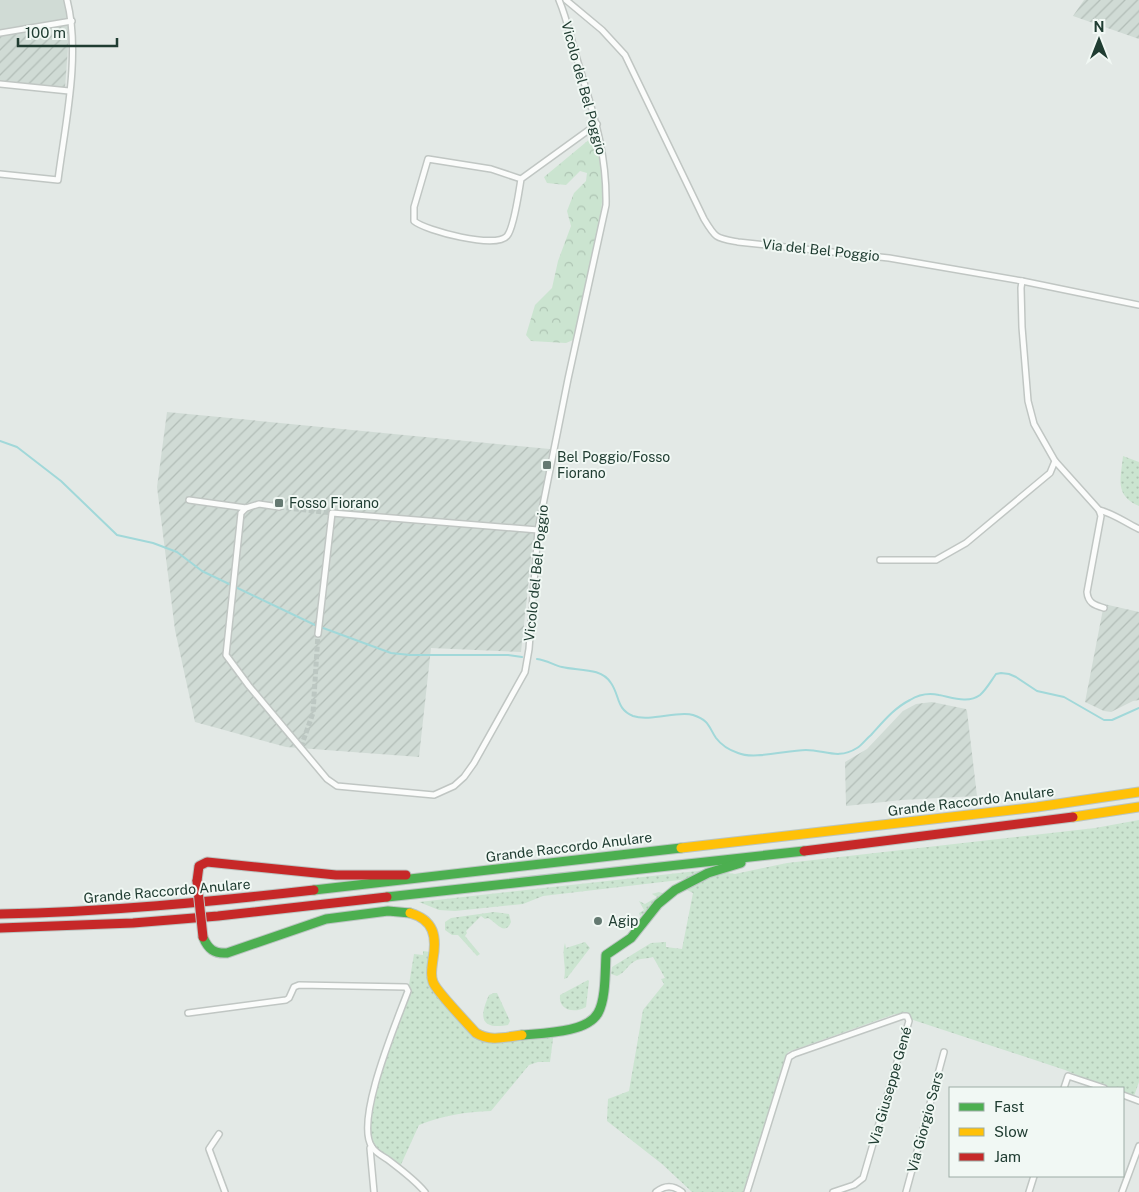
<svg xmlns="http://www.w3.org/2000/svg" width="1139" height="1192" font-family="'Public Sans',sans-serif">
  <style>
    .built { fill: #d0dbd5 }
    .industrial { fill: url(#industrial-furrows) }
    .grass { fill: url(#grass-dots) }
    .forest { fill: url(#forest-crowns) }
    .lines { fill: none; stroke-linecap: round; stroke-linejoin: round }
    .stream { stroke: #a1d8d9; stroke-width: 2 }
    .street-tunnel { stroke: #bcc7c2; stroke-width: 5; stroke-dasharray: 5 2.5; stroke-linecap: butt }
    .street-casing { stroke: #c0c6c3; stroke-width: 8 }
    .fast-casing { stroke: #bbc5c2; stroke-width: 11 }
    .slow-casing { stroke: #bbc5c2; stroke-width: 11 }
    .jam-casing { stroke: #bbc5c2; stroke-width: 11 }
    .street { stroke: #fbfcfb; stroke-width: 5 }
    .fast { stroke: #4caf50; stroke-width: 9 }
    .slow { stroke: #ffc107; stroke-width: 9 }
    .jam { stroke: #c62828; stroke-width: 9 }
    .jam-bridge-casing { stroke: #bbc5c2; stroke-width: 11; stroke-linecap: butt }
    .jam-bridge { stroke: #c62828; stroke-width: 9 }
    .poi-dot { fill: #647971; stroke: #f1f8f4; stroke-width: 2 }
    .labels { text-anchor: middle; stroke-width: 4; stroke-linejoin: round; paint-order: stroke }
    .street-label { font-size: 14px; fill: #203d32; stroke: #f1f8f4 }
    .poi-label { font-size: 14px; fill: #203d32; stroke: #f1f8f4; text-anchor: start }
  </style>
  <defs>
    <pattern id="industrial-furrows" width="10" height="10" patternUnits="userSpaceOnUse" patternTransform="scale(1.25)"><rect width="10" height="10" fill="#d0dbd5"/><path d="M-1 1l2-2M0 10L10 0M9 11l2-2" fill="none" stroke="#b2bdb7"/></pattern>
    <pattern id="grass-dots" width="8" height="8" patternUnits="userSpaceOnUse" patternTransform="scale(1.25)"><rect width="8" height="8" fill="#cbe4d0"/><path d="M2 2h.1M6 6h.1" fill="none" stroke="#aec4b3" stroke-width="1.8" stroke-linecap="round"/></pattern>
    <pattern id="forest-crowns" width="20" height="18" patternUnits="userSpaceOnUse" patternTransform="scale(1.25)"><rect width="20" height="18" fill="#cbe4d0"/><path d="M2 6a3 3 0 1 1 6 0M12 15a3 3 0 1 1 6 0" fill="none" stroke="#aec4b3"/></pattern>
  </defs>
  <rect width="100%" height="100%" fill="#e3e9e6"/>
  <polygon class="built" points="0,0 64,0 68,18 0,31"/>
  <g class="industrial">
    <polygon points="1084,0 1139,0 1139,39 1073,16"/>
    <polygon points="68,25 69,34 65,88 0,82 0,36"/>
    <polygon points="167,412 550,449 532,551 521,652 431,648 419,757 286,747 195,722 175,630 157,487"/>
    <polygon points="1104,604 1139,612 1139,700 1133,701 1111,712 1104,711 1085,702"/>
    <polygon points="932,702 966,709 967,711 977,796 902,800 846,806 845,762 867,749 903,711 916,704"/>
  </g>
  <g class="grass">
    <path d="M1123 456 1139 462V506C1114 495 1121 479 1123 456Z"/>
    <path d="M1139 820V1082L1133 1099 1123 1095V1088H1107L1065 1070 895 1014 788 1052 743 1192H692L662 1164 607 1121 608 1099 629 1091 643 1010 664 984 661 979 665 978 653 957C648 959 642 958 637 960 629 963 625 973 617 976L611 974 612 967 651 943 666 942V947L682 949 693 893 685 889 707 877 712 871 735 874 787 863 1095 828Z"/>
    <polygon points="706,870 688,879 543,896 523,904 455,911 439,910 419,902"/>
    <polygon points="659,892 665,894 640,916 639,913 644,910 639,901 645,904 657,897 652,894"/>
    <path d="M494 912 509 914 511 922C505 937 496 922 488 918L485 919 481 916 466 931 467 933 465 936 480 954 477 956 458 935H452L445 930V922L451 918Z"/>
    <path d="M585 942 590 948 567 978 564 979C567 967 561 954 565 943L566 948Z"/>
    <path d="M423 951 431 952 432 980 484 1038 554 1031 550 1062H538L529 1065 491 1111C464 1112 445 1115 419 1125L399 1169 377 1152 368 1136 366 1120 372 1094 408 991 414 954 423 955Z"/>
    <path d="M588 980 589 981 586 1007C574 1014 558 1010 560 995Z"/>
    <path d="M494 993H497L510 1021 508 1025C480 1030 479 1017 489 995Z"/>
  </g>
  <path class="forest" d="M595 137C600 144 600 151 601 159 609 219 586 282 573 340L566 343 531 341 526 335 535 305 552 288 558 261 571 226 567 211 574 193 586 181 587 173 580 171 566 185 547 183 544 177 591 138Z"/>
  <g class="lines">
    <g class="stream">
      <polyline points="0,441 17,447 61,481 117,535 153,543 177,552 202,571 315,625 391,653 410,655 508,655 522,657"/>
      <path d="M537 659C546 660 554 665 562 667 578 671 601 667 611 683 620 696 616 709 633 716 650 722 679 710 693 715 710 721 708 726 716 738 722 746 729 750 738 753 754 760 787 750 806 750 825 750 838 760 857 748 862 745 866 739 871 735 883 722 894 708 910 700 918 695 929 693 939 695 951 697 968 704 980 695 986 690 991 681 996 674L1001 673 1009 674 1016 677 1037 691 1064 697 1104 720H1112L1139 708"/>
    </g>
    <g class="street-tunnel">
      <polyline points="279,507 332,513"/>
      <polyline points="301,747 313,713 318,634"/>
    </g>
    <defs>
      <g id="street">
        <path d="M566 0 602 30 625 55 704 219C716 239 716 238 738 242L889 258 1022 281 1021 288 1022 327 1028 401 1034 424 1055 461"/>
        <polyline points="0,33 72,21"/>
        <polyline points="0,84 69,91"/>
        <path d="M0 174 58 180C65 125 81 54 67 0"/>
        <path d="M521 179 491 169 428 159 414 207V221C426 231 496 249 507 236 514 228 519 191 521 179L597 124"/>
        <polyline points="1022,281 1139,305"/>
        <polyline points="189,500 246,508 259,504 279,507"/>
        <path d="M246 508 241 513 226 655 249 686 327 779 337 786 434 795 454 786 464 777 474 763 525 672 529 649 538 530 568 379 606 205C607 150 592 110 577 59 571 39 567 19 559 0"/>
        <path d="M1099 510 1101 516 1087 592C1088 603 1094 605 1104 608"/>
        <path d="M880 560H936L966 543 1050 473 1055 461 1099 510C1113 513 1126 523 1139 529"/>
        <polyline points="318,634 332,513 538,530"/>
        <path d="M188 1013 286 1000 289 998 294 987 299 985 406 987 408 991C397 1021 354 1121 372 1147 375 1152 382 1156 387 1159 400 1169 414 1179 425 1192"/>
        <polyline points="1064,1088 1068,1076 1104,1088"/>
        <polyline points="1123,1095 1139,1101"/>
        <polyline points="219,1134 209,1149 225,1192"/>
        <polyline points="372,1147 370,1148 374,1192"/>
        <path d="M656 1192C665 1185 673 1185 682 1192"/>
        <polyline points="747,1192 789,1057 794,1054 903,1016 907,1016 909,1021 863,1178 854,1185 833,1192"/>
        <polyline points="906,1192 944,1052"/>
        <polyline points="1029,1192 1034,1176"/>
        <polyline points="1122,1192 1139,1146"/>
      </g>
      <g id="fast">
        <polyline points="314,890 681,848"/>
        <polyline points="387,897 804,851"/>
        <path d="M203 937C208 949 214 954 227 953L326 919 388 911 410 913"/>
        <path d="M522 1035C543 1033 587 1033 598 1013 606 999 605 971 606 955L631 938 658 904 675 890 708 873 741 863"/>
      </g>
      <g id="slow">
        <polyline points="1073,817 1139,807"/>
        <polyline points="681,848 1037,807 1139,792"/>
        <path d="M410 913C434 920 437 936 433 959 432 967 430 975 433 982 436 991 468 1024 476 1033 490 1042 506 1037 522 1035"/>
      </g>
      <g id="jam">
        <polyline points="804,851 1073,817"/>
        <polyline points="197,881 199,866 207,862 336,875 406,875"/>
        <path d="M0 914C106 912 209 902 314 890"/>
        <polyline points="0,928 133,923 218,916 387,897"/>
      </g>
    </defs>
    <use href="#street" class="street-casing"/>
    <use href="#fast" class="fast-casing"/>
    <use href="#slow" class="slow-casing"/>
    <use href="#jam" class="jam-casing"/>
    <use href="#street" class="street"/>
    <use href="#fast" class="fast"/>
    <use href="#slow" class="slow"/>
    <use href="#jam" class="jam"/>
    <defs>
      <polyline id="jam-bridge" points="197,881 203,937"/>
    </defs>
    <use href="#jam-bridge" class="jam-bridge-casing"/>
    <use href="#jam-bridge" class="jam-bridge"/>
  </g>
  <g class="poi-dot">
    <rect x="542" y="460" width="10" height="10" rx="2.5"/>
    <rect x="274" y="498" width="10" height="10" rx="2.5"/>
    <circle cx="598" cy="921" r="5"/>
  </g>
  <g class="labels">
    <g class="street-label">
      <text transform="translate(584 88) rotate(75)" y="5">Vicolo del Bel Poggio</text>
      <text transform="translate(821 250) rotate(6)" y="5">Via del Bel Poggio</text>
      <text transform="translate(536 573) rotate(-84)" y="5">Vicolo del Bel Poggio</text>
      <text transform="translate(971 801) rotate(-7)" y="5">Grande Raccordo Anulare</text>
      <text transform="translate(569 847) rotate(-7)" y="5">Grande Raccordo Anulare</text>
      <text transform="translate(167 891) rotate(-5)" y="5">Grande Raccordo Anulare</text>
      <text transform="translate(890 1086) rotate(-74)" y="5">Via Giuseppe Gené</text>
      <text transform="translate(925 1122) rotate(-75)" y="5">Via Giorgio Sars</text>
    </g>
    <g class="poi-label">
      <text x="557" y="462">Bel Poggio/Fosso<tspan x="557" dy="16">Fiorano</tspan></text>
      <text x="289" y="508">Fosso Fiorano</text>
      <text x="608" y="926">Agip</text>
    </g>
  </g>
  <rect x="949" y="1087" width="175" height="90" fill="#f1f8f4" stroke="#9dada6"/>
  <rect x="959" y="1103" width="25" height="8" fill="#4caf50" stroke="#9dada6"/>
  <text x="994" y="1112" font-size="15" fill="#203d32">Fast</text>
  <rect x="959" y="1128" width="25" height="8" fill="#ffc107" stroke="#9dada6"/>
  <text x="994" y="1137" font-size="15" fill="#203d32">Slow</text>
  <rect x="959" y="1153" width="25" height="8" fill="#c62828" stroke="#9dada6"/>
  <text x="994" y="1162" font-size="15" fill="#203d32">Jam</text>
  <g transform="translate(1099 40)" stroke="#f1f8f4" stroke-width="4" paint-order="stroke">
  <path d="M0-4L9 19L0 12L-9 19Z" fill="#203d32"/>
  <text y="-8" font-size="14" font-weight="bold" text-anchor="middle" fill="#203d32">N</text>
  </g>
  <path d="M18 38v8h99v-8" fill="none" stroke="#203d32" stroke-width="2.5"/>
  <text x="25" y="38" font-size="15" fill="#203d32" stroke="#f1f8f4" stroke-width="4" paint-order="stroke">100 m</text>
</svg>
